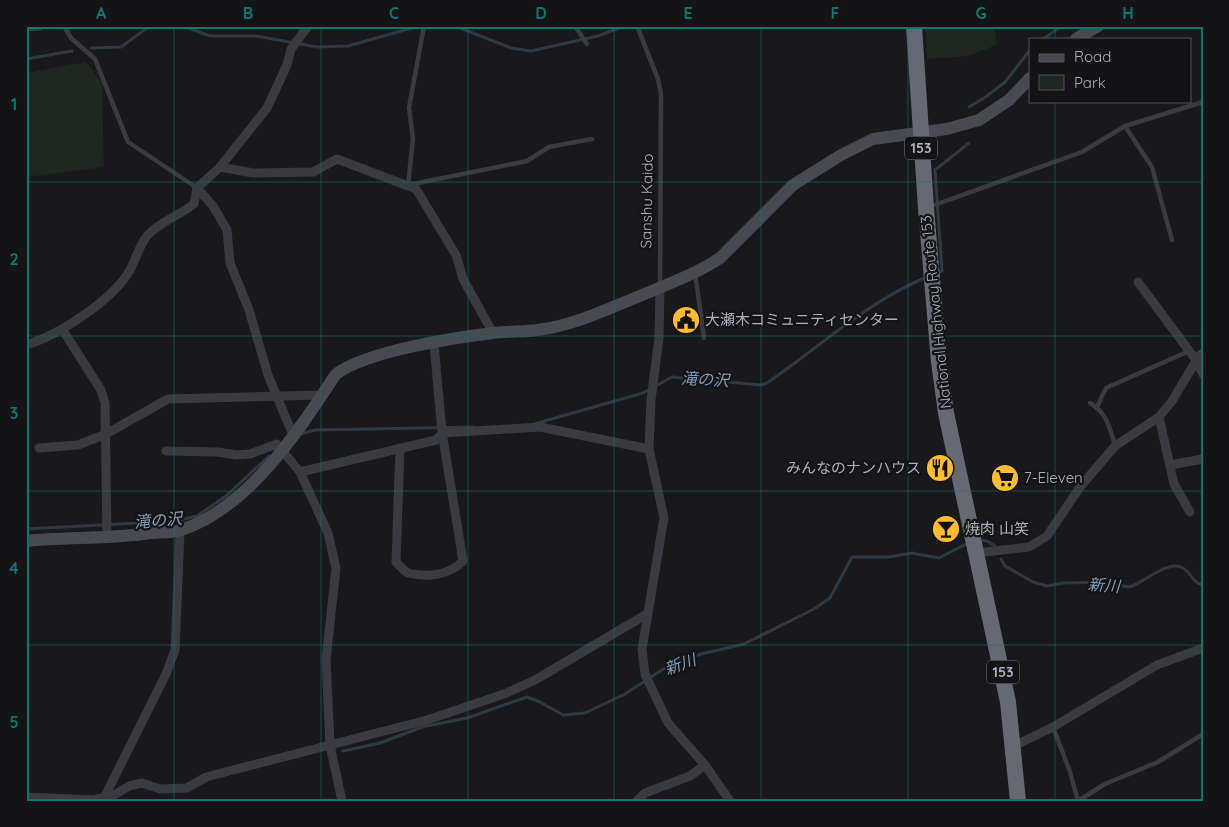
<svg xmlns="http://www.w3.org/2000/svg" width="1229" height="827" font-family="Quicksand,'Noto Sans JP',sans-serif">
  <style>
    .green { fill: #1f2820 }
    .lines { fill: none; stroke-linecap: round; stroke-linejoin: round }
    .stream { stroke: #2e3941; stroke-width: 3 }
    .lane { stroke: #3a3b41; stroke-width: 4.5 }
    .street { stroke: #3a3b41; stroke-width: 9 }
    .secondary { stroke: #484a52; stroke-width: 12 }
    .highway { stroke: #666973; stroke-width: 16 }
    .grid { fill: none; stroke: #0f766e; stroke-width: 1; stroke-opacity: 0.55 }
    .labels { text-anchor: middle; stroke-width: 4.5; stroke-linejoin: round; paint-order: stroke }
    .shield { fill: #141417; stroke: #7e818a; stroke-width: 1 }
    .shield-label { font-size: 14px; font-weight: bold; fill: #abb0bc }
    .street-label { font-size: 15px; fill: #abb0bc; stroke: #141417 }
    .poi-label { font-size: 15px; fill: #abb0bc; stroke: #141417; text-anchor: start }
    .water-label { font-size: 16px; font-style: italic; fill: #809eb9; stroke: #141417 }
    .neatline { fill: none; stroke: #0f766e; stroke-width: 2 }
    .grid-label { font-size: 16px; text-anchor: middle; font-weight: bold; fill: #0f766e }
  </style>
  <rect width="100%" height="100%" fill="#19191c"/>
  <g class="green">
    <polygon points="925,26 994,26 997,45 967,56 927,59"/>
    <polygon points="86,62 102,83 104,167 26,177 26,73"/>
  </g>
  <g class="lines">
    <g class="stream">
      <polyline points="183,26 210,36 256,36 317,47 348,46 419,26"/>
      <polyline points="455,26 511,48 531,51 598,36 624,26"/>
      <polyline points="1043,39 1062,26"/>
      <polyline points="91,48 121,47 147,28 153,26"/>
      <polyline points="26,59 72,51"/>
      <polyline points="969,107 987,96 1005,82 1030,50"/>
      <polyline points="938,273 942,271 935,170 969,143"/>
      <path d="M534 424 643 393 672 377 761 385 767 383C818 348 870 300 927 277"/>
      <polyline points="300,434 315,430 474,427"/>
      <polyline points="26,529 176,521 197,516 226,496 269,456"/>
      <polyline points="978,540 987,541 995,546"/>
      <path d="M1001 559 1005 566 1033 582 1047 586 1064 583 1103 582 1129 587C1144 583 1168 559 1183 568 1191 572 1192 583 1203 585"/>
      <polyline points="343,751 380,743 422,727 467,718 527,697 540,702 563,715 585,713 625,694 668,666 701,654 744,644 814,609 830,598 852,557 889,557 912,553 939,558 970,542"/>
    </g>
    <g class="lane">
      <polyline points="64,26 71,38 95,59 128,142 197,188"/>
      <polyline points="424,26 409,108 413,139 408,185 527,161 549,147 592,139"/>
      <polyline points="575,26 587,44"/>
      <polyline points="637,26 658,79 661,94 660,286"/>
      <polyline points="1125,126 1152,167 1172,240"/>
      <polyline points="929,207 1082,152 1125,126 1203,102"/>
      <polyline points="695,273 704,338"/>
      <path d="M1090 403C1107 413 1110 428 1115 446"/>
      <polyline points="1097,407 1106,388 1189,351"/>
      <polyline points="1053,727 1070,772 1078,801"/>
      <polyline points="1078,801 1105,784 1158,762 1203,734"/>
    </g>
    <g class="street">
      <polyline points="26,27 39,26"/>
      <polyline points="220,167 253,173 313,172 337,159 416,189 456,255 463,279 493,333"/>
      <polyline points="197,188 213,206 227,230 230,263 249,310 268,375 293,435"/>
      <polyline points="1138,282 1196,360 1203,374"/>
      <polyline points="660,288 659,338 651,400 649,449 664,518 642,649 645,674 668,723 705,765 730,801"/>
      <polyline points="62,329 101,390 105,403 107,538"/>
      <path d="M26 345C59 335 113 300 130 270 136 259 139 246 147 236 159 222 180 215 194 204L197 188 220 167 267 108 287 65 291 49 308 26"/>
      <polyline points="1159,417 1174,484 1190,512"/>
      <polyline points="39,448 78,445 106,434 168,399 322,395"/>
      <path d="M400 448 396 562C400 566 404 571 408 573 427 578 450 575 463 561L442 432 434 344"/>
      <polyline points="166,451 218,452 236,455 250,454 277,444 300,472 328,533 336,568 326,660 330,745 342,801"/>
      <polyline points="1170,465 1203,459"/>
      <polyline points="300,472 436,440 443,433 540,427 649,449"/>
      <polyline points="977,553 1029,547 1047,536 1080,487 1115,446 1159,417 1172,401 1199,356 1203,353"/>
      <polyline points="1014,746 1053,727 1157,665 1203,648"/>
      <polyline points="26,797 93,800 116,794 129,786 142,783 160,789 187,788 206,777 427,720 504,694 535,680 647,614"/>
      <polyline points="104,798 166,674 175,650 180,531"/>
      <polyline points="637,801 645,793 690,776 705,765"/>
    </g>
    <g class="secondary">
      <polyline points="1076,39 1098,26"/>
      <path d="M26 541C68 537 110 539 151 533 161 532 172 533 181 530 249 508 299 430 336 374 368 351 452 338 493 333 508 331 523 332 538 330 575 325 608 309 642 295 668 284 696 274 720 258L793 185 841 155 873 139 947 129 979 120 1009 100 1030 78"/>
    </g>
    <polyline class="highway" points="914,26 926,208 939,362 946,413 1008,702 1018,801"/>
  </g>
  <path class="grid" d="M174 26V801M321 26V801M468 26V801M614 26V801M761 26V801M908 26V801M1055 26V39M1055 101V801M26 182H1203M26 336H1203M26 491H1203M26 645H1203"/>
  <defs>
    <symbol id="civic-disc" viewBox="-11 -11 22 22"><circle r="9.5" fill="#ffbc2f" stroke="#141417"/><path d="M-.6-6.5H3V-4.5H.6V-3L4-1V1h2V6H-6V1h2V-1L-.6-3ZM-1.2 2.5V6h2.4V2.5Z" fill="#111"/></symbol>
    <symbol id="restaurant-disc" viewBox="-11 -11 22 22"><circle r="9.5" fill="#ffbc2f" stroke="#141417"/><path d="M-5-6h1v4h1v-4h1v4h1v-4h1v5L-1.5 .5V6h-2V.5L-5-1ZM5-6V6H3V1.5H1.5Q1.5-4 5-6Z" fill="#111"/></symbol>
    <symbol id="supermarket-disc" viewBox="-11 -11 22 22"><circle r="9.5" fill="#ffbc2f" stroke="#141417"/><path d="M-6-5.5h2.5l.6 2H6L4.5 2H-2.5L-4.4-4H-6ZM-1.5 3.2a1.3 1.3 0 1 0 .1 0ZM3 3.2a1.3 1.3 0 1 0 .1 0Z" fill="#111"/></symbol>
    <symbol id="bar-disc" viewBox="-11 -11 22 22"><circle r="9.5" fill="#ffbc2f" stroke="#141417"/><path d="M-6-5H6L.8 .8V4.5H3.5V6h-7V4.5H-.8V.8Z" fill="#111"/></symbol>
  </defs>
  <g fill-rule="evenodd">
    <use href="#civic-disc" x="670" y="304" width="32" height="32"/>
    <use href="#restaurant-disc" x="924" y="452" width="32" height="32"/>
    <use href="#supermarket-disc" x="989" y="462" width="32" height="32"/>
    <use href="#bar-disc" x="930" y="513" width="32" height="32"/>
  </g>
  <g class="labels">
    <g class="shield">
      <rect x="905" y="136.5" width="32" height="23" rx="4"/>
      <rect x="987" y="660.5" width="32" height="23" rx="4"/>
    </g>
    <g class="shield-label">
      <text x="921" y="153">153</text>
      <text x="1003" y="677">153</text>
    </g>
    <g class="street-label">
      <text transform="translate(647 201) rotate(-89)" y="5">Sanshu Kaido</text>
      <text transform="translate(936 312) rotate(-96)" y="5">National Highway Route 153</text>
    </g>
    <g class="poi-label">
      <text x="705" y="325">大瀬木コミュニティセンター</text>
      <text x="921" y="473" text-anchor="end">みんなのナンハウス</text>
      <text x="1024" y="483">7-Eleven</text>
      <text x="965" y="534">焼肉 山笑</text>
    </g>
    <g class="water-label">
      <text transform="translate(705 379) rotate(3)" y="6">滝の沢</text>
      <text transform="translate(158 520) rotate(-5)" y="6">滝の沢</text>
      <text transform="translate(1104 585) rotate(4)" y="6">新川</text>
      <text transform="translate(680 664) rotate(-20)" y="6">新川</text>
    </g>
  </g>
  <rect width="1229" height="827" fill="none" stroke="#141417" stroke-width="55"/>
  <rect x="1029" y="38" width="162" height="65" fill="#141417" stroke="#505259"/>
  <rect x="1039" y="54" width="25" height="8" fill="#484a52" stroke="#505259"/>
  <text x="1074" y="62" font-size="15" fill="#abb0bc">Road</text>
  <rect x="1039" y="75" width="25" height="15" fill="#1f2820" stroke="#505259"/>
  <text x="1074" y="88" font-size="15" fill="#abb0bc">Park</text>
  <rect x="28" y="28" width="1174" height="772" class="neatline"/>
  <g class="grid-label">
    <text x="101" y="19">A</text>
    <text x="248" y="19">B</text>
    <text x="394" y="19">C</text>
    <text x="541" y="19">D</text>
    <text x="688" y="19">E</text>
    <text x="835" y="19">F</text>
    <text x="981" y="19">G</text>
    <text x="1128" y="19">H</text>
    <text x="14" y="110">1</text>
    <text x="14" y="265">2</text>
    <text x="14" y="419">3</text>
    <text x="14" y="574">4</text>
    <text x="14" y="728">5</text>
  </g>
</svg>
